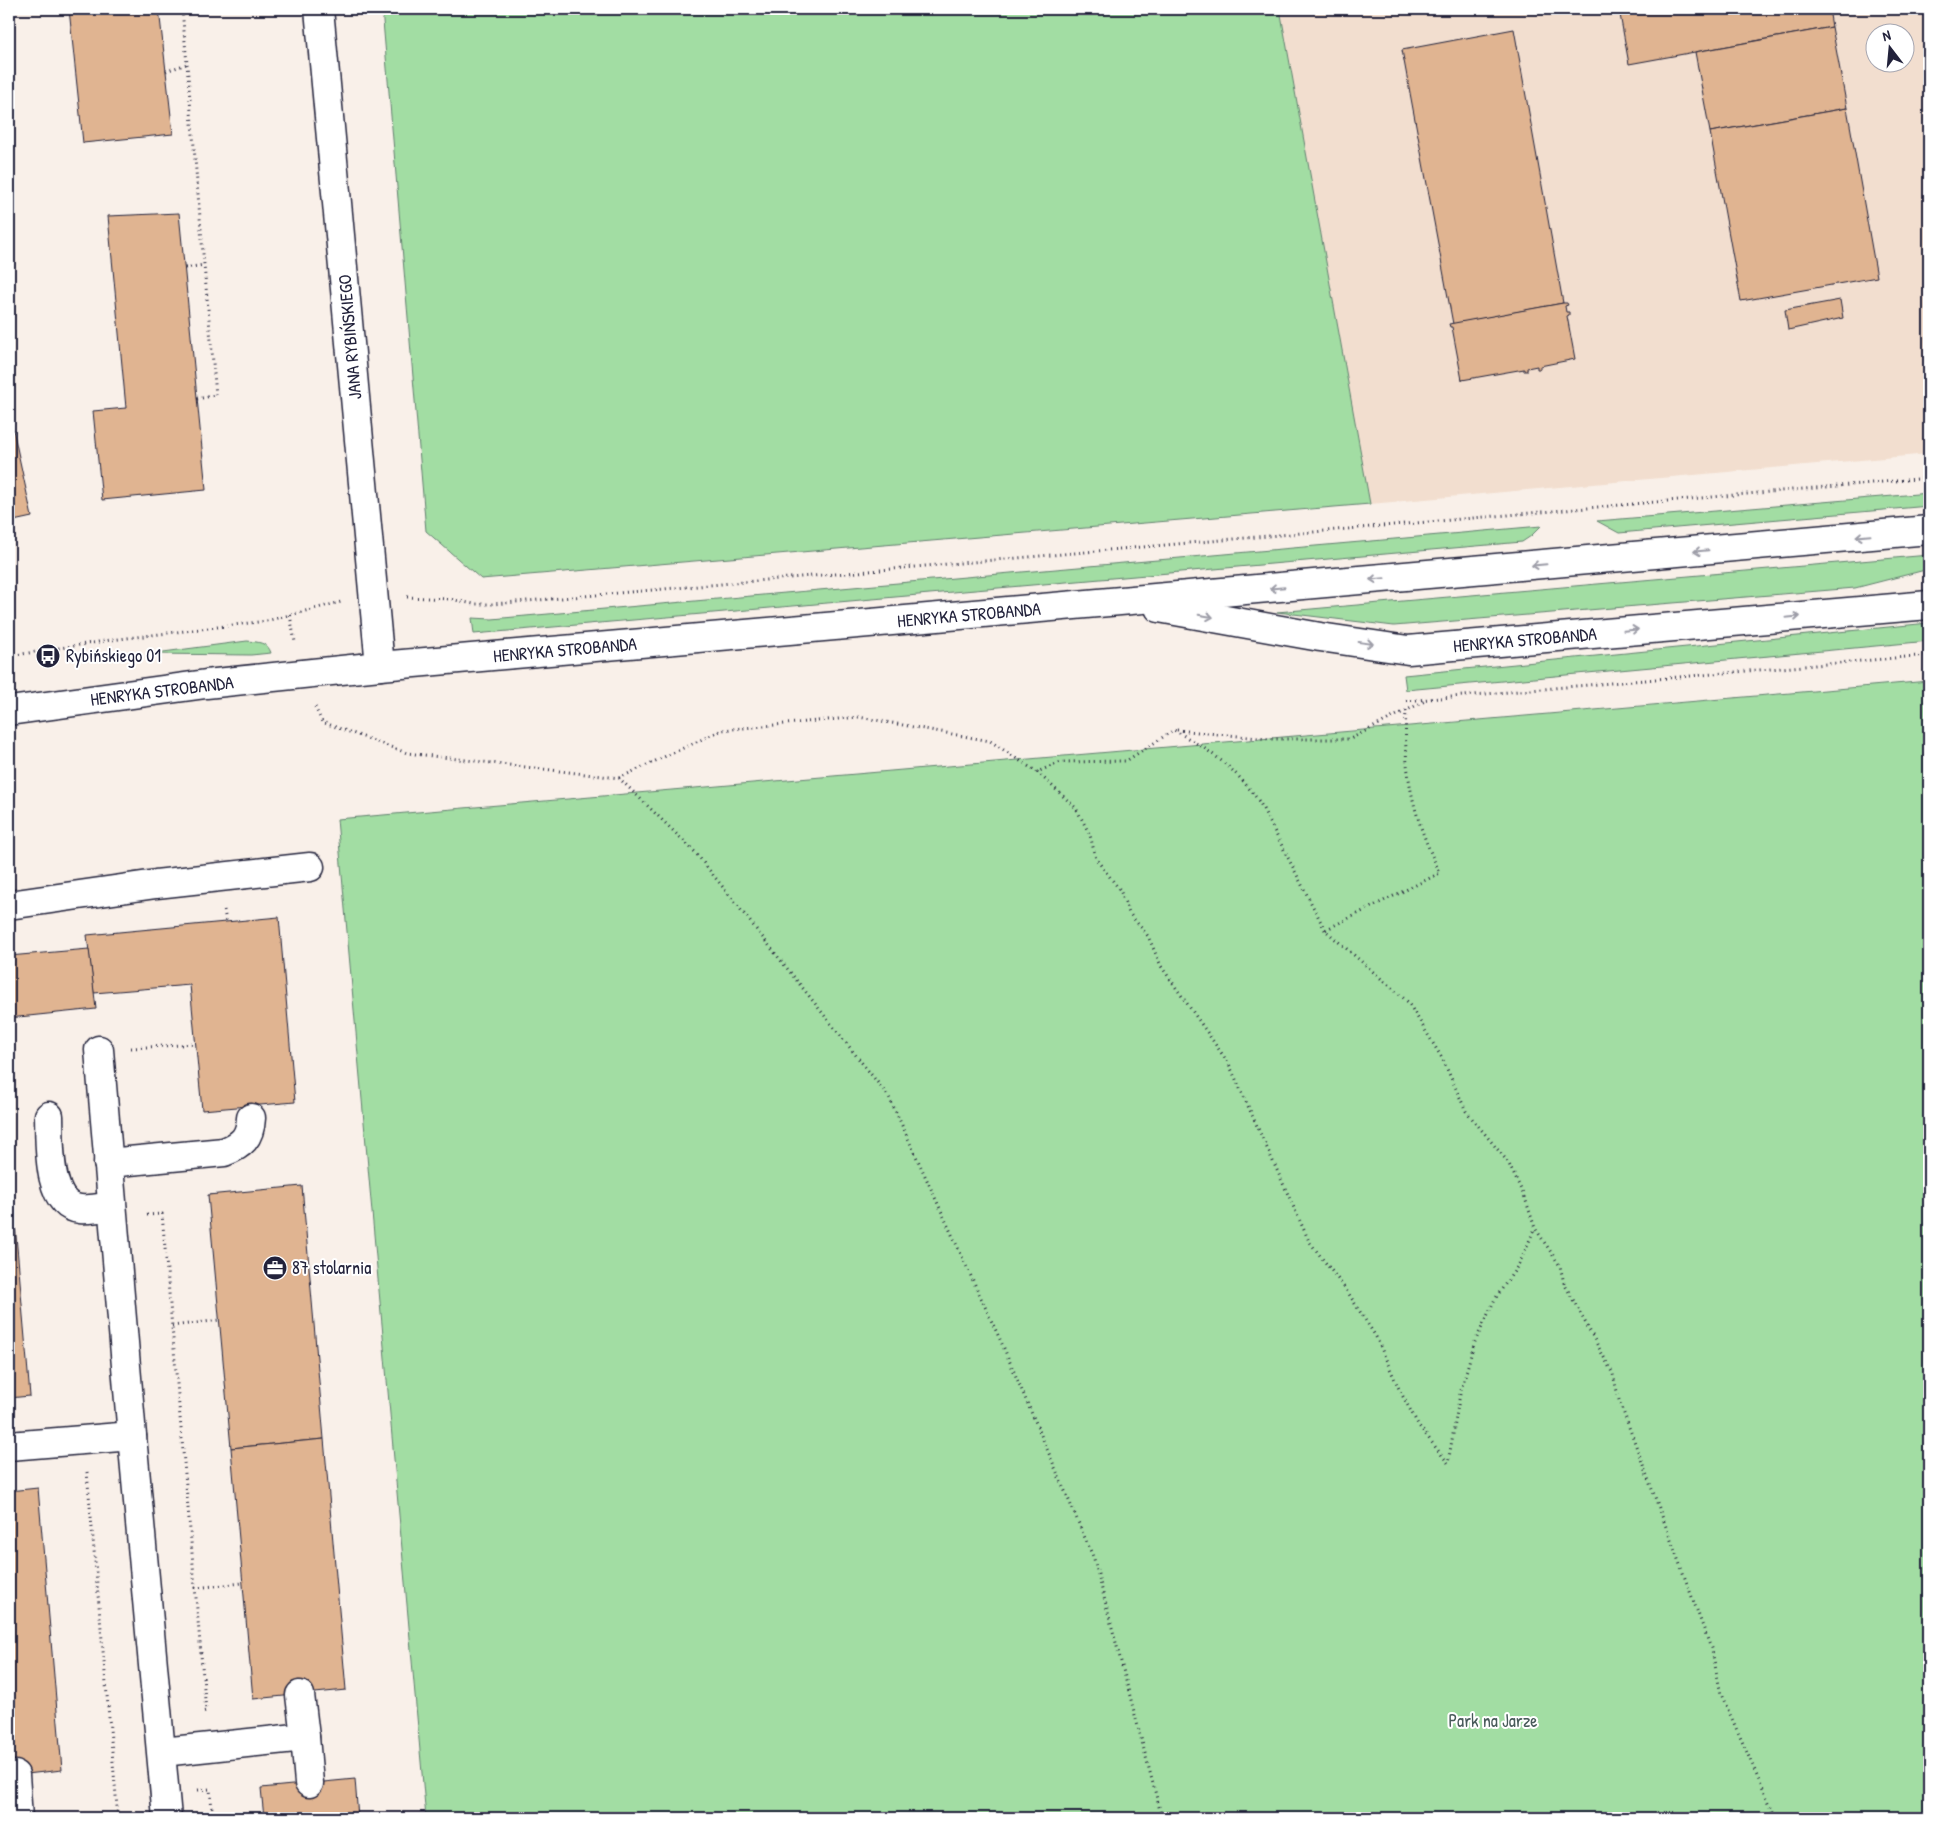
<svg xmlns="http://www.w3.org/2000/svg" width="1938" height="1827" font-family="'Patrick Hand',sans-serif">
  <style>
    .built { fill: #f2decf; fill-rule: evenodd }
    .green { fill: #a2dda3; stroke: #62806f }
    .building { fill: #e0b491; stroke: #22223b }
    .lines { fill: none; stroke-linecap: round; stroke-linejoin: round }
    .minor-casing { stroke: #22223b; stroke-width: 31 }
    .tertiary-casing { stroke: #22223b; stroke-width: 31 }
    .path { stroke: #22223b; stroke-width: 3; stroke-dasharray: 1 4; stroke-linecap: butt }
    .minor { stroke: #fff; stroke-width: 28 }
    .tertiary { stroke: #fff; stroke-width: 28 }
    .oneway { stroke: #9c9ca7 }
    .labels { text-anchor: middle; stroke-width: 4; stroke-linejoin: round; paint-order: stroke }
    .street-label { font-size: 18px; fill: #22223b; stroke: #fff }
    .poi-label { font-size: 18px; fill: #22223b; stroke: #fff; text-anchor: start }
    .park-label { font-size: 18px; fill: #485a5a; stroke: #fff }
  </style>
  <rect width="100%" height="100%" fill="#f9f0e9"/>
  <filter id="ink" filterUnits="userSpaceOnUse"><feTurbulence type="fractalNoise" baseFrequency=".02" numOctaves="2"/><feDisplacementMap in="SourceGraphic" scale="10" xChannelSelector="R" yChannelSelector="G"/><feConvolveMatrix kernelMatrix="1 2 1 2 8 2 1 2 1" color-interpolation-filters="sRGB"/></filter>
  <g filter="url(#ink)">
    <path class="built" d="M1280 9H1929V454L1370 504ZM1876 32H1906V62H1876Z"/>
    <g class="green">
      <polygon points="382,9 1280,9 1370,504 481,579 426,531"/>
      <polygon points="1929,493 1929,506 1619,533 1597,521"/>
      <polygon points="1541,526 1531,536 1522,542 474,634 472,618 492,619"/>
      <polygon points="1929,555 1929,569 1855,588 1394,626 1277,612"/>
      <polygon points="1929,623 1929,641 1406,690 1404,675"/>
      <path d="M247 641C257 642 268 642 271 653L251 655 148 654Z"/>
      <polygon points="1929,681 1929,1818 426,1818 337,819"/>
    </g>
    <g class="building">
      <polygon points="69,9 159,9 173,134 83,143"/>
      <polygon points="1619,9 1829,9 1832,27 1629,64"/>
      <polygon points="1832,27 1847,108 1710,132 1695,52"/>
      <polygon points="1514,29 1563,303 1453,324 1402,50"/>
      <polygon points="1847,108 1877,277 1741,301 1710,132"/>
      <polygon points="179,213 206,490 102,500 93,411 126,408 108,216"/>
      <polygon points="1840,300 1843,318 1788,330 1785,310"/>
      <polygon points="1563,303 1567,303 1568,305 1565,306 1566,312 1569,312 1569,315 1567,316 1575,359 1540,366 1540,369 1537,369 1537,366 1527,368 1527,371 1524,371 1524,369 1462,380 1452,327 1450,327 1449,324"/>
      <polygon points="9,411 32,517 9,522"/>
      <polygon points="279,917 295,1102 202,1110 190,985 94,993 87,935"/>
      <polygon points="89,949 96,1009 9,1018 9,956"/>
      <polygon points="9,1155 30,1396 9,1398"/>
      <polygon points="302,1186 324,1439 231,1448 208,1195"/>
      <polygon points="324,1439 346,1690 253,1699 231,1448"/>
      <polygon points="38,1488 62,1770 9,1776 9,1491"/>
      <polygon points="355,1779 358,1818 264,1818 261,1788"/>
    </g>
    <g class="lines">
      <defs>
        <g id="minor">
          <polyline points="319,9 380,666"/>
          <polyline points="9,905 156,884 310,867"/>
          <polyline points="99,1050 132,1436"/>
          <path d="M49 1116C50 1141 46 1206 80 1209 90 1210 101 1207 111 1207"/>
          <path d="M108 1163 224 1152C242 1145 250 1138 251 1118"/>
          <polyline points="9,1446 132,1436 167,1818"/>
          <polyline points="305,1737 309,1783"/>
          <polyline points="162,1752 305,1737 300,1695"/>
          <polyline points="12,1818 18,1818 15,1775"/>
        </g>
        <g id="tertiary">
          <polyline points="1159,608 1320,637 1408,650 1929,605"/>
          <polyline points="9,711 206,684 380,666 1929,530"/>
        </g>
      </defs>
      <use href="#minor" class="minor-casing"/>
      <use href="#tertiary" class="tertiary-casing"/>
      <g class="path">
        <polyline points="166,71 187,64 182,9"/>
        <polyline points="185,268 204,265 187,64"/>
        <polyline points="197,399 216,395 204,265"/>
        <polyline points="407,597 450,599 474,604 493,604 1929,478"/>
        <polyline points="290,615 295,642"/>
        <polyline points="9,656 111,640 266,621 341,602"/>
        <polyline points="1406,701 1929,655"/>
        <polyline points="315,707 322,722 407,753 619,778 695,852 889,1097 1003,1346 1094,1559 1162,1818"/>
        <path d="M1406 710C1403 773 1413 817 1440 873L1325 930 1408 1002 1442 1058 1466 1111 1508 1162 1525 1198 1535 1228 1560 1266 1564 1283 1613 1374 1619 1400 1712 1651 1721 1694 1776 1818"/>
        <polyline points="1177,730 1269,739 1350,739 1427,700"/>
        <polyline points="619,778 722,730 859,717 990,741 1037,772"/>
        <polyline points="224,910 226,922"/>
        <path d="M1325 930 1260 803C1236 768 1211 751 1174 730L1126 761 1061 762 1037 772 1076 808 1090 835 1096 859 1120 890 1129 913 1148 936 1161 966 1229 1064 1309 1241 1347 1291 1376 1337 1400 1391 1419 1426 1448 1463 1460 1394 1474 1344 1495 1299 1519 1264 1535 1228"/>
        <polyline points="131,1048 196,1044"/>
        <polyline points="147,1215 162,1214 206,1711 202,1712"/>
        <polyline points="172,1326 220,1320"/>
        <polyline points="87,1472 118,1818"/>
        <polyline points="195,1588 243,1583"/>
        <polyline points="198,1790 210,1789 213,1818"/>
      </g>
      <use href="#minor" class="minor"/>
      <use href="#tertiary" class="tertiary"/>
    </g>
    <defs><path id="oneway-shaft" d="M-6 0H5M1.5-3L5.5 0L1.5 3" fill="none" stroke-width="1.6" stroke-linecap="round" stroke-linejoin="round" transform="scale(1.25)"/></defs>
    <g class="oneway">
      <use href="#oneway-shaft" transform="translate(1863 536) rotate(175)"/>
      <use href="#oneway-shaft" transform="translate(1701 551) rotate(175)"/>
      <use href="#oneway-shaft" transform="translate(1539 565) rotate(175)"/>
      <use href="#oneway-shaft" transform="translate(1377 579) rotate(175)"/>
      <use href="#oneway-shaft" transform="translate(1277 588) rotate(175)"/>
      <use href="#oneway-shaft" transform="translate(1206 616) rotate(10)"/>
      <use href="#oneway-shaft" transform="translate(1793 617) rotate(-5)"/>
      <use href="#oneway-shaft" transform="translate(1631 630) rotate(-5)"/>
      <use href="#oneway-shaft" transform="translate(1366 643) rotate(8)"/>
    </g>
  </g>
  <defs>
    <symbol id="bus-disc" viewBox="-11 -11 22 22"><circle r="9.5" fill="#22223b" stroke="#fff"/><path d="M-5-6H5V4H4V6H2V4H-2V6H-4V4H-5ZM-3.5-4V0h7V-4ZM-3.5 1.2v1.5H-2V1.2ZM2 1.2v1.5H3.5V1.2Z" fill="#fff"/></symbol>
    <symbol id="office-disc" viewBox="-11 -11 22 22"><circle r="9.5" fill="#22223b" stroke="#fff"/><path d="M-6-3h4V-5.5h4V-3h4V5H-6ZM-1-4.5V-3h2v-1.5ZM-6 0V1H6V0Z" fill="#fff"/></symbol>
  </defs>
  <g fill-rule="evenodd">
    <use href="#bus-disc" x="34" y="642" width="28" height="28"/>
    <use href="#office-disc" x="261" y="1254" width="28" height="28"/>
  </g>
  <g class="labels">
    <g class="street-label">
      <text transform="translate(350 337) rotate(-95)" y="6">JANA RYBIŃSKIEGO</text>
      <text transform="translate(969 615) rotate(-5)" y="6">HENRYKA STROBANDA</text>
      <text transform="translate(1525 640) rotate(-5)" y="6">HENRYKA STROBANDA</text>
      <text transform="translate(565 650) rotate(-5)" y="6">HENRYKA STROBANDA</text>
      <text transform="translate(162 691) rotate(-7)" y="6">HENRYKA STROBANDA</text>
    </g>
    <g class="poi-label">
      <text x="66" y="662">Rybińskiego 01</text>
      <text x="292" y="1274">87 stolarnia</text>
    </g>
    <g class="park-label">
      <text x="1493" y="1727">Park na Jarze</text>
    </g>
  </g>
  <rect width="1938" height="1827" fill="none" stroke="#fff" stroke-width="30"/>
  <rect x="15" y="15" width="1908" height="1797" fill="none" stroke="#22223b" stroke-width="2" filter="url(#ink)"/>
  <g transform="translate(1890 48) rotate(344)"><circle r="24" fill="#ffffff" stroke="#a7a7b1"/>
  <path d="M0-4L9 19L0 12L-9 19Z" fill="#22223b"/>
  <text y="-8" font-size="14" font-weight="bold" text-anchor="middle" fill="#22223b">N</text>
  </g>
</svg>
